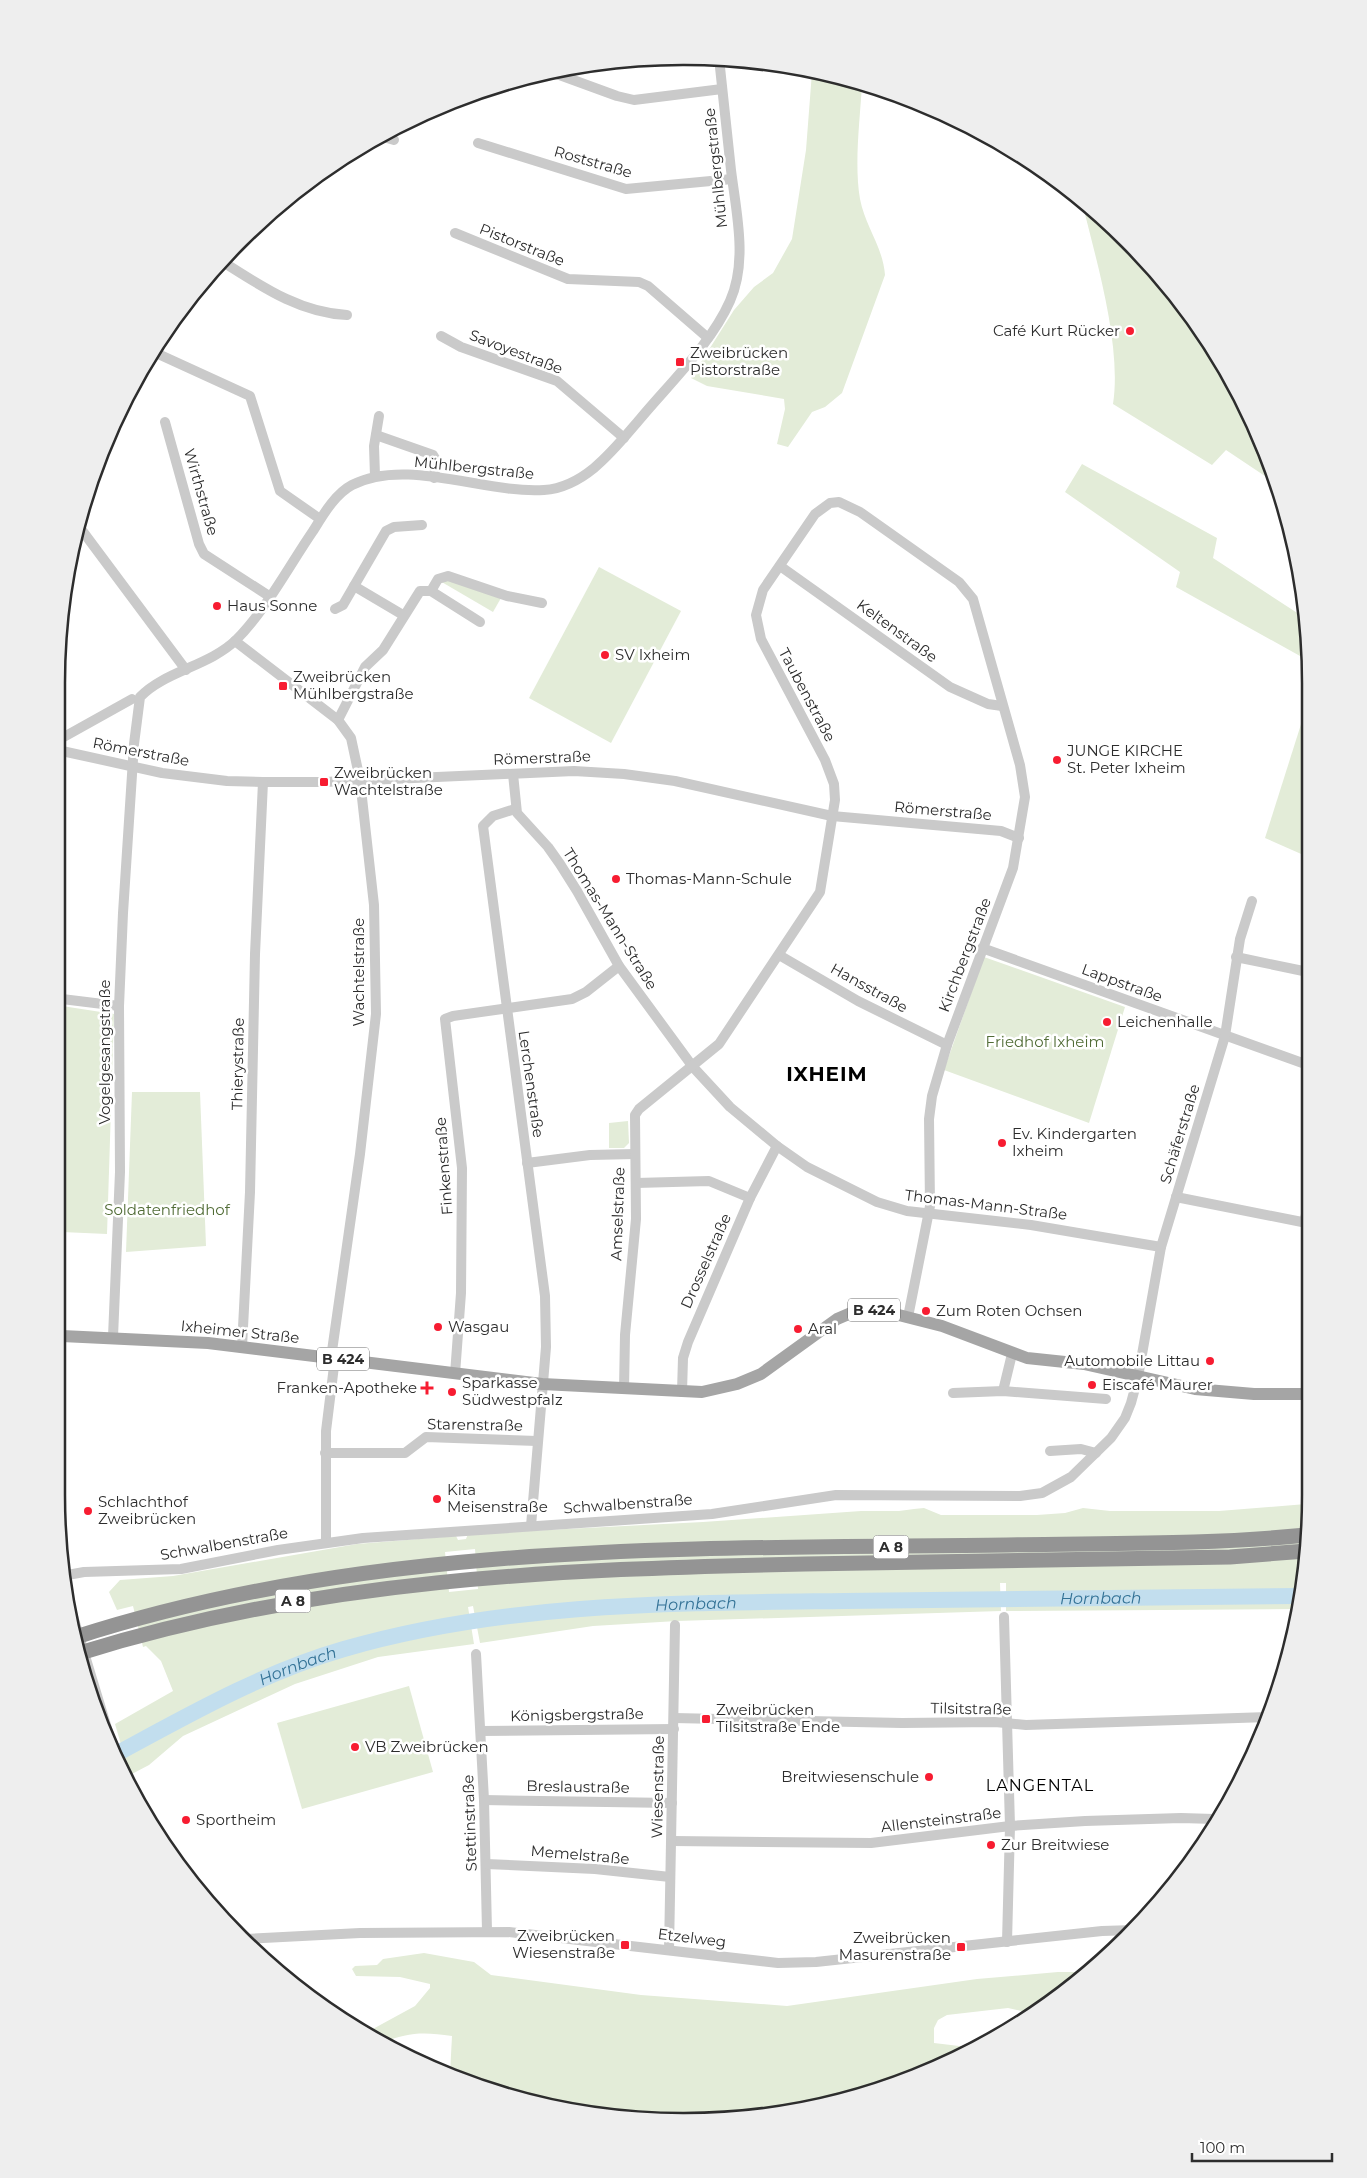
<svg xmlns="http://www.w3.org/2000/svg" width="1367" height="2178" font-family="Montserrat,sans-serif">
  <style>
    .green { fill: #e3ecd8; fill-rule: evenodd }
    .lines { fill: none; stroke-linecap: round; stroke-linejoin: round }
    .river { stroke: #c2deee; stroke-width: 16 }
    .minor { stroke: #cacaca; stroke-width: 10 }
    .major { stroke: #a5a5a5; stroke-width: 12 }
    .highway { stroke: #949494; stroke-width: 15 }
    .poi-dot { fill: #f71c31; stroke: #fff; stroke-width: 2 }
    .labels { text-anchor: middle; stroke-width: 5; stroke-linejoin: round; paint-order: stroke }
    .shield { fill: #fff; stroke: #6c6c6c; stroke-width: 1 }
    .shield-label { font-size: 14px; font-weight: bold; fill: #2d2d2d }
    .street-label { font-size: 15px; fill: #2d2d2d; stroke: #fff }
    .poi-label { font-size: 15px; fill: #2d2d2d; stroke: #fff; text-anchor: start }
    .park-label { font-size: 15px; fill: #516c36; stroke: #fff }
    .water-label { font-size: 16px; font-style: italic; fill: #337296; stroke: #fff }
    .neighbourhood-label { font-size: 16px; letter-spacing: 1px; fill: #000; stroke: #fff }
    .district-label { font-size: 20px; font-weight: bold; letter-spacing: 1px; fill: #000; stroke: #fff }
    .rim { fill: none; stroke: #2d2d2d; stroke-width: 2.5 }
  </style>
  <rect width="100%" height="100%" fill="#fff"/>
  <g class="green">
    <path d="M812 72 846 78 862 84C860 120 854 164 860 199 865 226 883 247 885 275L842 393 825 407 812 412 788 447 777 444 785 409 784 399 707 386 691 378 734 310 754 287 773 273 792 239 806 150Z"/>
    <path d="M1082 202 1181 301 1246 406 1274 482 1226 450 1212 465 1113 404C1122 345 1096 260 1082 202Z"/>
    <polygon points="1082,464 1217,538 1213,558 1305,618 1309,642 1309,661 1176,587 1180,572 1065,492"/>
    <polygon points="599,567 681,611 611,743 529,698"/>
    <polygon points="442,578 501,598 493,612 440,581"/>
    <polygon points="1309,699 1308,857 1265,838"/>
    <polygon points="984,957 1125,1007 1089,1123 944,1070"/>
    <polygon points="62,1006 114,1014 107,1234 62,1232"/>
    <polygon points="132,1092 200,1092 206,1246 126,1252"/>
    <polygon points="628,1121 629,1143 624,1148 609,1148 609,1123"/>
    <path d="M1306 1504 1305 1576 1297 1609 1006 1611V1583H1000L1001 1611 677 1621 593 1626 480 1643 473 1606 468 1607 474 1644 378 1657 295 1684 183 1736 149 1765 130 1775 115 1724 173 1691 161 1661 146 1646 143 1647 133 1606 117 1610 109 1592 120 1580 173 1576 357 1544 456 1536 458 1540 466 1539 468 1534 703 1522 861 1511H899L914 1509 924 1508 941 1515H1037L1065 1513 1083 1508 1110 1511H1219ZM475 1549 478 1589 449 1592 445 1552Z"/>
    <polygon points="409,1686 433,1772 302,1809 277,1723"/>
    <path d="M424 1953 474 1962 491 1975 641 1995 787 2006 977 1979 1058 1972H1086L1034 2014 1008 2008 947 2015 938 2020 934 2028V2043L976 2048 961 2057 846 2100 765 2116 643 2120 482 2088 450 2074 452 2036C424 2032 408 2032 382 2043L366 2035 371 2030 415 2006 430 1988V1984L400 1977 356 1976 352 1969 355 1966 377 1965 383 1959Z"/>
  </g>
  <g class="lines">
    <path class="river" id="s1" d="M118 1753C190 1714 264 1672 344 1649 506 1602 677 1603 844 1601 996 1599 1148 1597 1300 1596"/>
    <g class="minor">
      <polyline points="554,73 617,96 634,100 722,89"/>
      <polyline points="380,136 394,140"/>
      <polyline points="478,143 626,189 732,179"/>
      <polyline points="455,233 568,279 639,282 648,286 708,338"/>
      <path d="M223 262C261 286 300 313 347 315"/>
      <polyline points="441,336 461,347 557,381 624,438"/>
      <polyline points="156,353 250,396 280,491 320,519"/>
      <polyline points="165,422 199,544 204,554 269,596"/>
      <polyline points="376,435 433,455 436,460 434,478"/>
      <polyline points="375,476 374,446 379,416"/>
      <polyline points="81,529 186,670"/>
      <polyline points="780,566 950,687 988,704 1002,706"/>
      <polyline points="354,586 403,615"/>
      <polyline points="431,591 438,579 448,576 507,596 542,603"/>
      <polyline points="335,609 343,605 386,531 394,527 422,525"/>
      <polyline points="235,641 338,720 351,738 360,780 374,905 376,1014 360,1154 331,1358"/>
      <polyline points="338,720 365,667 383,650 420,591 431,591 480,622"/>
      <polyline points="62,738 132,699"/>
      <polyline points="62,751 162,773 227,781 263,782 324,782 574,771 624,774 675,781 832,816 1001,831 1019,838"/>
      <polyline points="513,774 517,813 548,847 560,864 577,891 619,966 693,1067 730,1107 777,1146 807,1167 877,1202 907,1211 1031,1225 1161,1247"/>
      <polyline points="515,809 493,816 483,826 545,1296 546,1347 531,1526"/>
      <polyline points="982,948 1308,1065"/>
      <polyline points="779,955 858,1001 947,1045"/>
      <polyline points="1236,957 1308,972"/>
      <polyline points="62,999 119,1006"/>
      <polyline points="527,1163 590,1155 635,1154"/>
      <polyline points="636,1183 709,1181 750,1198"/>
      <polyline points="1176,1197 1307,1223"/>
      <polyline points="1304,1223 1307,1210"/>
      <path d="M113 1337 120 1172 119 1006 123 913 134 744 140 697C165 671 209 666 236 640 266 610 289 566 313 531 323 515 335 494 352 485 407 457 485 494 544 490 586 487 615 448 640 419 670 383 711 344 730 301 748 261 736 211 731 170 727 132 723 95 719 58"/>
      <polyline points="242,1347 250,1192 255,954 263,782"/>
      <polyline points="455,1374 461,1293 462,1168 445,1019 453,1016 572,999 586,992 619,966"/>
      <polyline points="624,1389 625,1335 636,1219 635,1115 639,1109 719,1044 820,892 835,800 834,784 825,760 761,639 756,615 763,590 815,514 830,503 839,502 860,512 959,582 973,599 1020,765 1025,797 1013,868 947,1045 932,1096 929,1119 930,1206 908,1317"/>
      <polyline points="1003,1391 1012,1354"/>
      <polyline points="682,1392 683,1358 688,1342 750,1198 777,1146"/>
      <polyline points="953,1393 1003,1391 1106,1399"/>
      <polyline points="1050,1451 1081,1449 1096,1453"/>
      <polyline points="325,1453 405,1453 426,1437 537,1441"/>
      <polyline points="326,1542 326,1431 335,1358"/>
      <polyline points="62,1576 84,1572 181,1569 278,1550 363,1538 712,1514 836,1495 1020,1496 1042,1493 1071,1477 1111,1438 1125,1418 1131,1403 1138,1377 1161,1247 1225,1036 1240,939 1252,901"/>
      <polyline points="62,1580 109,1735"/>
      <polyline points="1004,1617 1010,1826 1007,1942"/>
      <polyline points="476,1654 484,1800 487,1931"/>
      <polyline points="674,1718 902,1723 995,1722 1026,1725 1268,1717"/>
      <polyline points="481,1731 674,1729"/>
      <polyline points="484,1800 672,1803"/>
      <polyline points="672,1841 871,1843 1010,1826 1085,1821 1181,1818 1214,1819"/>
      <polyline points="486,1864 595,1869 670,1877"/>
      <polyline points="245,1939 360,1933 509,1932 778,1963 816,1962 1102,1931 1134,1930"/>
      <polyline points="669,1950 675,1625"/>
    </g>
    <polyline class="major" points="62,1336 208,1343 542,1384 702,1392 737,1384 761,1374 837,1319 858,1310 867,1309 879,1310 942,1326 1027,1358 1084,1364 1195,1389 1254,1394 1306,1394"/>
    <g class="highway">
      <path d="M76 1637C376 1540 696 1549 1007 1545 1106 1543 1207 1545 1306 1535"/>
      <path d="M80 1653C317 1579 558 1569 805 1564 946 1562 1088 1560 1230 1557L1306 1551"/>
    </g>
  </g>
  <g class="poi-dot">
    <circle cx="1130" cy="331" r="5"/>
    <rect x="675" y="357" width="10" height="10" rx="2.5"/>
    <circle cx="217" cy="606" r="5"/>
    <circle cx="605" cy="655" r="5"/>
    <rect x="278" y="681" width="10" height="10" rx="2.5"/>
    <circle cx="1057" cy="760" r="5"/>
    <rect x="319" y="777" width="10" height="10" rx="2.5"/>
    <circle cx="616" cy="879" r="5"/>
    <circle cx="1107" cy="1022" r="5"/>
    <circle cx="1002" cy="1143" r="5"/>
    <circle cx="926" cy="1311" r="5"/>
    <circle cx="438" cy="1327" r="5"/>
    <circle cx="798" cy="1329" r="5"/>
    <circle cx="1210" cy="1361" r="5"/>
    <circle cx="1092" cy="1385" r="5"/>
    <path d="M424.5 1380.5h5v5h5v5h-5v5h-5v-5h-5v-5h5z"/>
    <circle cx="452" cy="1392" r="5"/>
    <circle cx="437" cy="1499" r="5"/>
    <circle cx="88" cy="1511" r="5"/>
    <rect x="701" y="1714" width="10" height="10" rx="2.5"/>
    <circle cx="355" cy="1747" r="5"/>
    <circle cx="929" cy="1777" r="5"/>
    <circle cx="186" cy="1820" r="5"/>
    <circle cx="991" cy="1845" r="5"/>
    <rect x="620" y="1940" width="10" height="10" rx="2.5"/>
    <rect x="956" y="1942" width="10" height="10" rx="2.5"/>
  </g>
  <g class="labels">
    <g class="shield">
      <rect x="848" y="1298.5" width="52" height="23" rx="4"/>
      <rect x="317" y="1347.5" width="52" height="23" rx="4"/>
      <rect x="873.5" y="1535.5" width="35" height="23" rx="4"/>
      <rect x="275.5" y="1589.5" width="35" height="23" rx="4"/>
    </g>
    <g class="shield-label">
      <text x="874" y="1315">B 424</text>
      <text x="343" y="1364">B 424</text>
      <text x="891" y="1552">A 8</text>
      <text x="293" y="1606">A 8</text>
    </g>
    <g class="street-label">
      <text transform="translate(593 162) rotate(16)" y="5">Roststraße</text>
      <text transform="translate(716 168) rotate(-96)" y="5">Mühlbergstraße</text>
      <text transform="translate(522 245) rotate(22)" y="5">Pistorstraße</text>
      <text transform="translate(516 352) rotate(21)" y="5">Savoyestraße</text>
      <text transform="translate(474 468) rotate(6)" y="5">Mühlbergstraße</text>
      <text transform="translate(201 492) rotate(74)" y="5">Wirthstraße</text>
      <text transform="translate(897 631) rotate(36)" y="5">Keltenstraße</text>
      <text transform="translate(807 695) rotate(62)" y="5">Taubenstraße</text>
      <text transform="translate(141 752) rotate(11)" y="5">Römerstraße</text>
      <text transform="translate(542 758) rotate(-2)" y="5">Römerstraße</text>
      <text transform="translate(943 811) rotate(5)" y="5">Römerstraße</text>
      <text transform="translate(610 919) rotate(58)" y="5">Thomas-Mann-Straße</text>
      <text transform="translate(965 955) rotate(-69)" y="5">Kirchbergstraße</text>
      <text transform="translate(359 972) rotate(-90)" y="5">Wachtelstraße</text>
      <text transform="translate(1122 983) rotate(20)" y="5">Lappstraße</text>
      <text transform="translate(869 988) rotate(29)" y="5">Hansstraße</text>
      <text transform="translate(105 1052) rotate(-90)" y="5">Vogelgesangstraße</text>
      <text transform="translate(238 1064) rotate(-89)" y="5">Thierystraße</text>
      <text transform="translate(531 1084) rotate(82)" y="5">Lerchenstraße</text>
      <text transform="translate(1180 1134) rotate(-73)" y="5">Schäferstraße</text>
      <text transform="translate(444 1166) rotate(-94)" y="5">Finkenstraße</text>
      <text transform="translate(986 1205) rotate(7)" y="5">Thomas-Mann-Straße</text>
      <text transform="translate(618 1214) rotate(-88)" y="5">Amselstraße</text>
      <text transform="translate(706 1261) rotate(-66)" y="5">Drosselstraße</text>
      <text transform="translate(240 1332) rotate(6)" y="5">Ixheimer Straße</text>
      <text transform="translate(475 1425) rotate(1)" y="5">Starenstraße</text>
      <text transform="translate(628 1504) rotate(-4)" y="5">Schwalbenstraße</text>
      <text transform="translate(224 1544) rotate(-10)" y="5">Schwalbenstraße</text>
      <text transform="translate(971 1709) rotate(1)" y="5">Tilsitstraße</text>
      <text transform="translate(577 1715) rotate(-1)" y="5">Königsbergstraße</text>
      <text transform="translate(578 1787) rotate(1)" y="5">Breslaustraße</text>
      <text transform="translate(658 1787) rotate(-89)" y="5">Wiesenstraße</text>
      <text transform="translate(941 1820) rotate(-7)" y="5">Allensteinstraße</text>
      <text transform="translate(470 1823) rotate(-92)" y="5">Stettinstraße</text>
      <text transform="translate(580 1855) rotate(5)" y="5">Memelstraße</text>
      <text transform="translate(692 1938) rotate(7)" y="5">Etzelweg</text>
    </g>
    <g class="poi-label">
      <text x="1120" y="336" text-anchor="end">Café Kurt Rücker</text>
      <text x="690" y="358">Zweibrücken<tspan x="690" dy="17">Pistorstraße</tspan></text>
      <text x="227" y="611">Haus Sonne</text>
      <text x="615" y="660">SV Ixheim</text>
      <text x="293" y="682">Zweibrücken<tspan x="293" dy="17">Mühlbergstraße</tspan></text>
      <text x="1067" y="756">JUNGE KIRCHE<tspan x="1067" dy="17">St. Peter Ixheim</tspan></text>
      <text x="334" y="778">Zweibrücken<tspan x="334" dy="17">Wachtelstraße</tspan></text>
      <text x="626" y="884">Thomas-Mann-Schule</text>
      <text x="1117" y="1027">Leichenhalle</text>
      <text x="1012" y="1139">Ev. Kindergarten<tspan x="1012" dy="17">Ixheim</tspan></text>
      <text x="936" y="1316">Zum Roten Ochsen</text>
      <text x="448" y="1332">Wasgau</text>
      <text x="808" y="1334">Aral</text>
      <text x="1200" y="1366" text-anchor="end">Automobile Littau</text>
      <text x="462" y="1388">Sparkasse<tspan x="462" dy="17">Südwestpfalz</tspan></text>
      <text x="1102" y="1390">Eiscafé Maurer</text>
      <text x="417" y="1393" text-anchor="end">Franken-Apotheke</text>
      <text x="447" y="1495">Kita<tspan x="447" dy="17">Meisenstraße</tspan></text>
      <text x="98" y="1507">Schlachthof<tspan x="98" dy="17">Zweibrücken</tspan></text>
      <text x="716" y="1715">Zweibrücken<tspan x="716" dy="17">Tilsitstraße Ende</tspan></text>
      <text x="365" y="1752">VB Zweibrücken</text>
      <text x="919" y="1782" text-anchor="end">Breitwiesenschule</text>
      <text x="196" y="1825">Sportheim</text>
      <text x="1001" y="1850">Zur Breitwiese</text>
      <text x="615" y="1941" text-anchor="end">Zweibrücken<tspan x="615" dy="17">Wiesenstraße</tspan></text>
      <text x="951" y="1943" text-anchor="end">Zweibrücken<tspan x="951" dy="17">Masurenstraße</tspan></text>
    </g>
    <g class="park-label">
      <text x="1045" y="1047">Friedhof Ixheim</text>
      <text x="167" y="1215">Soldatenfriedhof</text>
    </g>
    <g class="water-label">
      <text dy="6" stroke="none"><textPath href="#s1" startOffset="1010">Hornbach</textPath></text>
      <text dy="6" stroke="none"><textPath href="#s1" startOffset="605">Hornbach</textPath></text>
      <text dy="6" stroke="none"><textPath href="#s1" startOffset="200">Hornbach</textPath></text>
    </g>
    <g class="neighbourhood-label">
      <text x="1040" y="1791">LANGENTAL</text>
    </g>
    <g class="district-label">
      <text x="827" y="1081">IXHEIM</text>
    </g>
  </g>
  <path d="M0 0H1367V2178H0ZM683 65H684A618 618 0 0 1 1302 683V1495A618 618 0 0 1 684 2113H683A618 618 0 0 1 65 1495V683A618 618 0 0 1 683 65Z" fill="#eee" fill-rule="evenodd"/>
  <path class="rim" d="M683 65H684A618 618 0 0 1 1302 683V1495A618 618 0 0 1 684 2113H683A618 618 0 0 1 65 1495V683A618 618 0 0 1 683 65Z"/>
  <path d="M1192 2153v8h140v-8" fill="none" stroke="#2d2d2d" stroke-width="2.5"/>
  <text x="1200" y="2153" font-size="15" fill="#2d2d2d" stroke="#ffffff" stroke-width="4" paint-order="stroke">100 m</text>
</svg>
